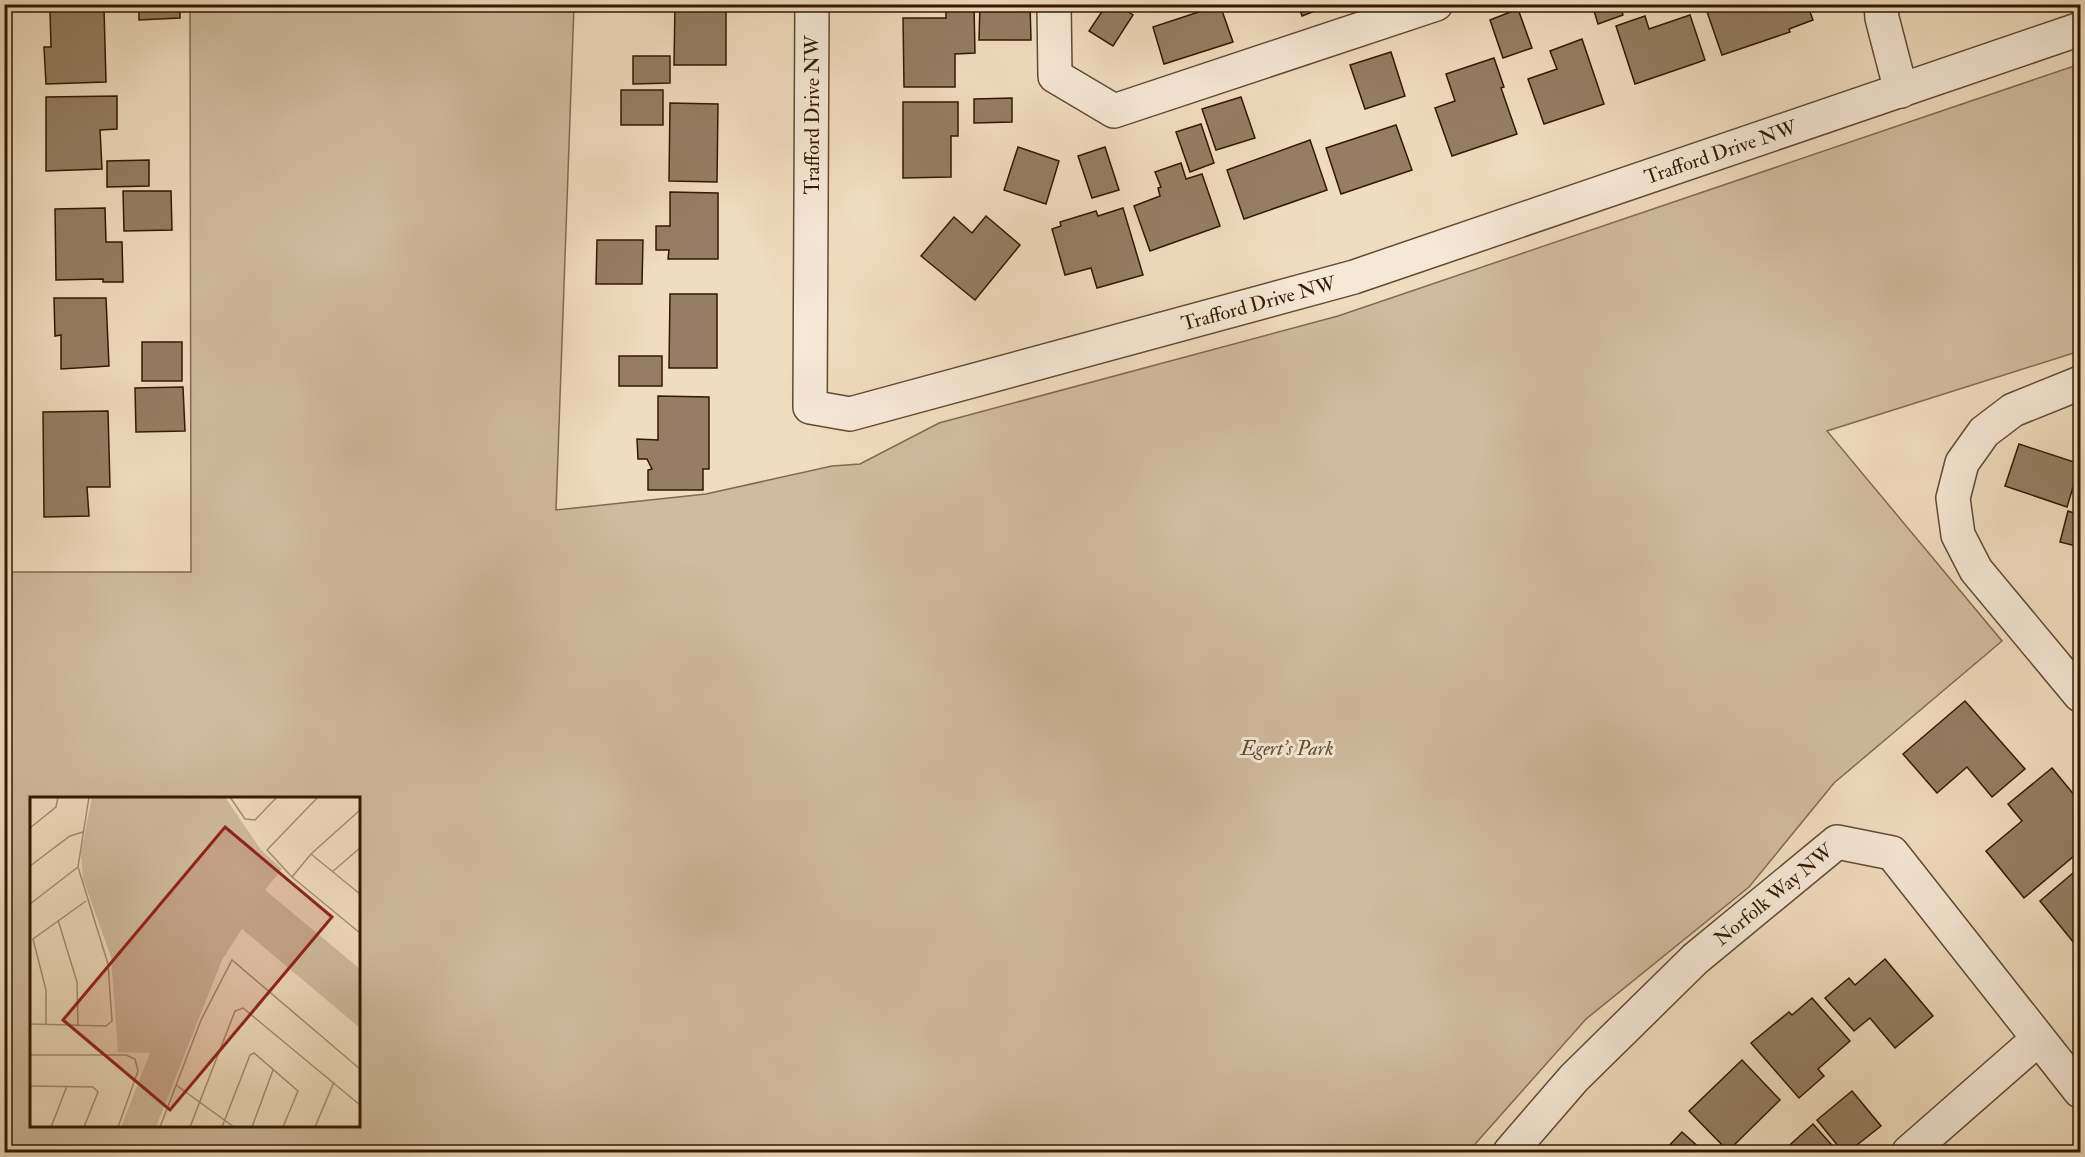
<svg xmlns="http://www.w3.org/2000/svg" width="2085" height="1157" font-family="'IM FELL Double Pica',serif">
  <style>
    .green { fill: #d0bb9e; stroke: #826a50; stroke-width: 1.5; fill-rule: evenodd }
    .building { fill: #957e63; stroke: #331901; stroke-width: 1.5 }
    .lines { fill: none; stroke-linecap: round; stroke-linejoin: round }
    .minor-casing { stroke: #624a30; stroke-width: 36 }
    .minor { stroke: #f5e8d5; stroke-width: 33 }
    .labels { text-anchor: middle; stroke-width: 6; stroke-linejoin: round; paint-order: stroke }
    .street-label { font-size: 20px; fill: #331901; stroke: #f5e8d5 }
    .park-label { font-size: 20px; font-style: italic; fill: #624a30; stroke: #f5e8d5 }
    .inset-road { fill: none; stroke: #a48e72; stroke-width: 1.5 }
    .view { fill: #8f2418; fill-opacity: 0.15; stroke: #8f2418; stroke-width: 3 }
    .inset-edge { fill: none; stroke: #331901; stroke-width: 3 }
  </style>
  <rect width="100%" height="100%" fill="#f0dcbe"/>
  <filter id="stains"><feTurbulence type="fractalNoise" baseFrequency=".00333" numOctaves="4"/><feColorMatrix values="0 0 0 0 .2 0 0 0 0 .09 0 0 0 0 .02 0 0 0 .5 -.17"/></filter>
  <radialGradient id="worn" r=".72"><stop offset=".6" stop-color="#630" stop-opacity="0"/><stop offset="1" stop-color="#630" stop-opacity=".3"/></radialGradient>
  <path class="green" d="M190 5H574L556 510 706 494 832 466 860 464 939 423 1338 316 2080 64V351L1827 431 2002 641 1834 783 1749 887 1586 1019 1468 1152H5V572H191ZM32 798H358V1126H32Z"/>
  <g class="building">
    <polygon points="139,4 180,4 180,18 139,20"/>
    <polygon points="675,4 726,4 726,65 674,65"/>
    <polygon points="980,4 1030,4 1031,40 979,40"/>
    <polygon points="1107,4 1117,4 1133,15 1113,46 1089,31"/>
    <polygon points="1298,4 1327,4 1328,6 1302,16"/>
    <polygon points="1592,4 1620,4 1623,15 1598,24"/>
    <polygon points="1710,4 1807,4 1813,20 1789,29 1790,32 1722,55 1705,6"/>
    <polygon points="1220,5 1233,42 1164,64 1153,27"/>
    <polygon points="946,6 974,7 975,53 955,54 955,87 904,87 903,18 946,18"/>
    <polygon points="104,8 106,82 46,84 44,47 51,47 50,10"/>
    <polygon points="1518,9 1532,48 1503,58 1490,20"/>
    <polygon points="1690,15 1705,60 1635,84 1616,26 1645,16 1649,29"/>
    <polygon points="1582,39 1604,104 1544,124 1528,79 1557,69 1550,51"/>
    <polygon points="1391,52 1405,96 1365,109 1350,65"/>
    <polygon points="633,56 670,56 670,83 633,84"/>
    <polygon points="1494,58 1504,87 1501,88 1517,134 1452,156 1435,108 1455,101 1446,74"/>
    <rect x="621" y="90" width="42" height="35"/>
    <polygon points="117,96 117,129 100,130 102,169 46,171 46,97"/>
    <polygon points="1241,97 1255,138 1216,150 1202,109"/>
    <polygon points="1012,98 1012,122 974,123 974,99"/>
    <polygon points="903,102 958,102 958,136 951,136 951,177 903,178"/>
    <polygon points="670,103 718,104 717,182 669,181"/>
    <polygon points="1201,124 1214,163 1190,172 1176,132"/>
    <polygon points="1396,125 1412,170 1341,194 1326,148"/>
    <polygon points="1310,140 1327,190 1244,219 1227,170"/>
    <polygon points="1018,147 1059,161 1046,204 1004,190"/>
    <polygon points="1105,147 1119,190 1092,198 1078,156"/>
    <polygon points="149,160 149,186 107,187 107,161"/>
    <polygon points="1181,163 1186,179 1202,174 1220,226 1150,251 1134,206 1160,196 1158,188 1161,187 1155,172"/>
    <polygon points="123,191 171,191 172,230 124,231"/>
    <polygon points="670,192 718,193 718,259 668,259 669,250 656,250 656,226 670,226"/>
    <polygon points="105,208 106,242 122,242 123,282 103,282 103,279 56,280 55,209"/>
    <polygon points="1123,208 1143,275 1097,288 1091,268 1065,275 1052,229 1061,226 1060,222 1096,211 1098,216"/>
    <polygon points="986,216 1020,245 975,300 921,256 954,217 972,233"/>
    <polygon points="597,240 643,240 642,284 596,284"/>
    <polygon points="670,294 717,294 717,368 669,368"/>
    <polygon points="54,298 106,298 109,366 61,369 61,335 55,336"/>
    <rect x="142" y="342" width="40" height="39"/>
    <rect x="619" y="356" width="43" height="30"/>
    <polygon points="183,387 185,431 136,432 135,388"/>
    <polygon points="658,396 709,397 709,469 703,469 703,490 648,490 648,470 652,469 647,459 638,459 637,439 658,440"/>
    <polygon points="108,411 110,487 87,487 89,516 44,517 43,412"/>
    <polygon points="2019,444 2080,464 2067,507 2005,486"/>
    <polygon points="2068,511 2080,515 2080,547 2060,542"/>
    <polygon points="1965,701 2025,769 1992,797 1967,767 1937,793 1903,754"/>
    <polygon points="2052,768 2080,802 2080,851 2024,898 1986,851 2022,821 2008,804"/>
    <polygon points="2080,867 2080,938 2074,943 2040,901"/>
    <polygon points="1885,959 1933,1016 1895,1048 1870,1018 1854,1031 1825,998 1849,978 1855,985"/>
    <polygon points="1812,998 1850,1041 1818,1069 1824,1076 1799,1098 1751,1043 1789,1012 1792,1015"/>
    <polygon points="1742,1060 1780,1100 1728,1151 1689,1111"/>
    <polygon points="1852,1091 1881,1126 1848,1152 1843,1152 1817,1120"/>
    <polygon points="1813,1124 1838,1152 1782,1152"/>
    <polygon points="1682,1132 1704,1152 1663,1152"/>
  </g>
  <g class="lines">
    <defs>
      <g id="minor">
        <path id="s1" d="M812 4 810 407 850 414 1354 277 2080 29"/>
        <polyline points="1054,4 1055,76 1114,111 1436,4"/>
        <polyline points="1881,4 1882,18 1901,91"/>
        <polyline points="2080,383 2013,410 1984,432 1962,463 1953,498 1958,535 1976,570 2080,695"/>
        <path id="s2" d="M1510 1152 1574 1078 1695 959 1837 842 1892 853 2080 1091"/>
        <polyline points="1909,1152 2038,1039"/>
      </g>
    </defs>
    <use href="#minor" class="minor-casing"/>
    <use href="#minor" class="minor"/>
  </g>
  <g class="labels">
    <g class="street-label">
      <text transform="translate(812 115) rotate(-90)" y="7">Trafford Drive NW</text>
      <text dy="7" stroke="none"><textPath href="#s1" startOffset="1353">Trafford Drive NW</textPath></text>
      <text dy="7" stroke="none"><textPath href="#s1" startOffset="867">Trafford Drive NW</textPath></text>
      <text dy="7" stroke="none"><textPath href="#s2" startOffset="369">Norfolk Way NW</textPath></text>
    </g>
    <g class="park-label">
      <text x="1287" y="755">Egert's Park</text>
    </g>
  </g>
  <g transform="translate(30 797)">
    <rect width="330" height="330" fill="#f0dcbe"/>
    <path d="M62 0H195L231 53 252 72 235 93 330 172V231L212 132 192 163 126 330H91L120 256 88 255 81 160 53 82 51 56Z" fill="#d0bb9e"/>
    <path class="inset-road" d="M200 0 215 22 225 23 247 0M330 13 281 57 262 80 330 136M0 31 26 10 28 0M281 57 330 97M0 69 40 39 53 35M302 75 330 51M262 80 237 53 288 0M0 107 48 70M28 123 47 185 48 228M0 227 76 229 82 224 78 167 48 70 59 0M16 227V193L3 142 56 104M0 258H96L105 262 108 274 88 330M146 288 204 330M0 289 63 290 68 295 54 330M21 330 37 289M130 330 171 223 202 163 330 272M160 330 205 214 213 211 330 308M192 330 220 258 224 256 268 294 253 330M222 330 243 273M285 330 304 285"/>
    <path class="view" d="M195 30 302 120 140 313 33 223Z"/>
    <rect width="330" height="330" class="inset-edge"/>
  </g>
  <rect width="2085" height="1157" fill="none" stroke="#f0dcbe" stroke-width="24"/>
  <rect x="6" y="6" width="2073" height="1145" fill="none" stroke="#331901" stroke-width="3"/>
  <rect x="12" y="12" width="2061" height="1133" fill="none" stroke="#331901" stroke-width="1.5"/>
  <rect width="100%" height="100%" filter="url(#stains)"/>
  <rect width="100%" height="100%" fill="url(#worn)"/>
</svg>
